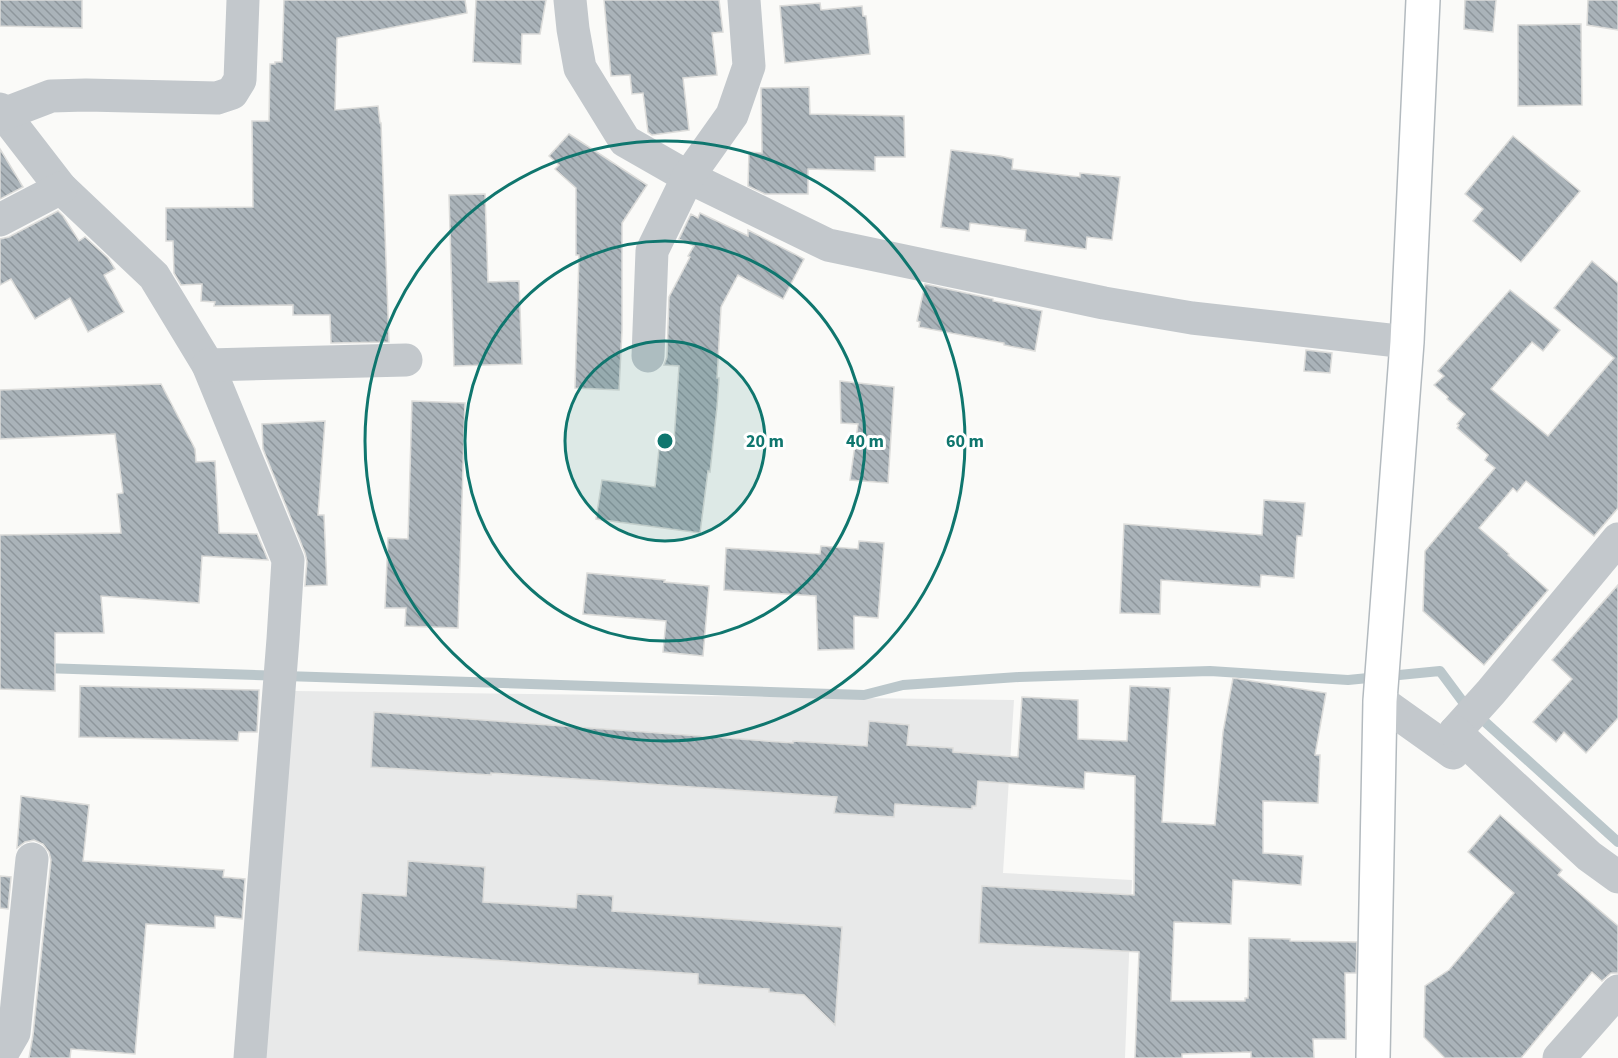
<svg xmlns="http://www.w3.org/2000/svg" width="1618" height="1058" font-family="'Source Sans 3',sans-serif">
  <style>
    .built { fill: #e8e9e9 }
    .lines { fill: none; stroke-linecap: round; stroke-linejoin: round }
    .stream { stroke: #bbc7cb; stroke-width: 10 }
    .building { fill: url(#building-back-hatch); stroke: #dcdcda; stroke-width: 1.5 }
    .secondary-casing { stroke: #b3babf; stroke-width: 36 }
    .street { stroke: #c3c8cc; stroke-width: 33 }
    .secondary { stroke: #fff; stroke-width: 33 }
    .ring { fill: none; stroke: #0f766e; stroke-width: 3 }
    .centre { fill: #0f766e; stroke: #fff; stroke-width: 3 }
    .ring-label { font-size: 18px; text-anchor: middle; font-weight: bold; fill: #0f766e; stroke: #fff; stroke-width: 6; stroke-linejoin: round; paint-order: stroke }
  </style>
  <defs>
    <pattern id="building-back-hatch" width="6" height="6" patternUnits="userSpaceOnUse" patternTransform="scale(1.5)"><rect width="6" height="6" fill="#aab3b9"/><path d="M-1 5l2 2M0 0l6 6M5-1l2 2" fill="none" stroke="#8e969c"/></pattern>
  </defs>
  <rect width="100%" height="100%" fill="#fafaf8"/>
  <polygon class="built" points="295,691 1014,700 1003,873 1132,880 1125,1058 261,1058"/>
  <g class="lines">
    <polyline class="stream" points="43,668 864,695 903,685 1019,677 1210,671 1348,680 1440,671 1463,702 1618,842"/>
  </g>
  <g class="building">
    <polygon points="0,0 82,0 82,28 0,26"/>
    <polygon points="284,0 465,0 467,13 337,38 335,110 378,106 380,123 381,123 389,342 331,343 330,315 293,315 293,305 214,306 215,302 201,301 202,284 181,285 174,273 173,241 166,241 166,208 253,207 252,121 269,121 270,64 275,64 275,62 282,62"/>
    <polygon points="476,0 546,0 540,34 522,34 521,64 473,62"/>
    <polygon points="604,0 719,0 723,32 712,33 717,75 683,78 689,130 652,135 648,132 643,93 632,94 630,75 611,76"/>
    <polygon points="1465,0 1496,0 1493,32 1464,29"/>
    <polygon points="1588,0 1618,0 1618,30 1587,25"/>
    <polygon points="820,3 821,10 862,6 863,16 866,16 870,54 785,63 780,6"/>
    <polygon points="1581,24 1582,105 1518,106 1518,25"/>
    <polygon points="809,87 810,114 904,116 905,157 875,157 875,171 808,169 808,194 765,194 748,186 749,152 762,153 761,88"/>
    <polygon points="569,134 647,185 622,223 622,330 619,390 575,388 579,255 576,255 576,188 555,169 559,165 549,156"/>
    <polygon points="1513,136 1580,191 1521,262 1473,221 1483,209 1465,194"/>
    <polygon points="0,149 23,187 0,199"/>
    <polygon points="951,150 1000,156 1013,159 1012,169 1080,177 1080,173 1120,177 1112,240 1087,237 1086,249 1025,241 1026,230 970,223 969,231 941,227"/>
    <polygon points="485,194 488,282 519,281 522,364 454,366 449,195"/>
    <polygon points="58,211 63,216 79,241 85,237 108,258 115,269 104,275 124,312 88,332 70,298 35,319 11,279 0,285 0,239 9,237"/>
    <polygon points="700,213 748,236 748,230 804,259 783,299 738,275 721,307 717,378 719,378 717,407 710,472 708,471 700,533 596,519 602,480 655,487 660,439 674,441 679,366 664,365 667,357 669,297 690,257 688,256 694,246 679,239 691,214 698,218"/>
    <polygon points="1592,261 1618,283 1618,508 1594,536 1526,481 1517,492 1513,488 1479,528 1509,554 1508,555 1548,590 1484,665 1423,611 1425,551 1495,468 1485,460 1488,455 1457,428 1459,425 1457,424 1465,414 1447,399 1448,397 1434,385 1444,376 1438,371 1510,290 1560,330 1543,351 1532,342 1491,389 1548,436 1614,358 1554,308"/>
    <polygon points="925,284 993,299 993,301 1042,311 1035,351 1004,345 1004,343 919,327 920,322 917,321"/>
    <polygon points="1306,350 1332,353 1330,373 1304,371"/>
    <polygon points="840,381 894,387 888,483 850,480 858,424 841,423"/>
    <polygon points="161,384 195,449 196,462 215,461 219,533 257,534 268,560 202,556 199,603 101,596 104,633 55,633 55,691 0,689 0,535 121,533 117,494 123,493 115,434 0,439 0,390"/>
    <polygon points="412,401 465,403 458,628 405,626 406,608 385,608 388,538 408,539"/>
    <polygon points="325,421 318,515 324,515 327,585 305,586 307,561 305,553 263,449 262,424"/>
    <polygon points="1264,500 1305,503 1302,536 1297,536 1294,578 1261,575 1260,587 1161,580 1160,614 1120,613 1124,524 1262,535"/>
    <polygon points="859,541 884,543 878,618 854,616 854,649 818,650 816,596 724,590 726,548 820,554 821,546 858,549"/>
    <polygon points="587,573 665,580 664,582 709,586 703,656 663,652 666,621 583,614"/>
    <polygon points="1618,585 1618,718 1586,753 1564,732 1556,742 1533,722 1572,679 1552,660"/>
    <polygon points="1233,678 1326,693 1315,755 1320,755 1318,803 1263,801 1263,853 1303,856 1301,885 1233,880 1231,924 1174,922 1171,1001 1245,1001 1245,998 1248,998 1249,938 1290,939 1290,941 1357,942 1356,973 1345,973 1346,1039 1313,1039 1314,1058 1251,1058 1251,1052 1182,1054 1182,1058 1135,1058 1139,952 979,943 982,886 1134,895 1135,776 1085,772 1084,789 978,781 976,806 972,806 972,809 895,804 894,817 834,813 837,797 491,773 491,775 371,767 374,712 793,743 793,741 867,746 869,721 909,725 907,745 953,748 953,752 1018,757 1022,697 1078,700 1078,739 1127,741 1130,686 1170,688 1162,822 1215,825 1223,732"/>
    <polygon points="80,686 259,690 257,732 239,732 238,741 79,737"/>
    <polygon points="21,796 89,805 83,861 224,870 223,877 245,879 242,919 215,916 215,928 146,924 135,1054 71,1049 70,1058 29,1058 33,1035 51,860 49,852 43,844 34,840 25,842 17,848"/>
    <polygon points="1500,815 1562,870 1558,875 1618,926 1618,973 1611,973 1602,981 1592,972 1521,1058 1445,1058 1424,1037 1425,986 1449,970 1514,893 1468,852"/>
    <polygon points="408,861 485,867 483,902 576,908 577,894 613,896 612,911 842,927 835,1025 804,995 769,992 769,989 698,984 698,974 358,951 362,893 406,896"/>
    <polygon points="0,876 11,877 8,909 0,908"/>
  </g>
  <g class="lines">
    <defs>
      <polyline id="secondary" points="1373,1058 1380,701 1407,342 1423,0"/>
    </defs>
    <use href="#secondary" class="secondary-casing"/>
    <g class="street">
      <polyline points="570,0 573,29 580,68 625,141 688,177 828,245 1104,303 1192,318 1407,342"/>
      <polyline points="0,109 61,188 154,276 208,365 288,560 283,639 250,1058"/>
      <polyline points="4,114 51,96 86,95 217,98 232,93 240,80 243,0"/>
      <polyline points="0,220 61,188"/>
      <polyline points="648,356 652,251 688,177 732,115 749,66 744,0"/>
      <polyline points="208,365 406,360"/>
      <polyline points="1380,701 1453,753 1455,732 1491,692 1618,539"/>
      <polyline points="1455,732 1589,856 1618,877"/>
      <polyline points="0,1057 14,1033 32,859"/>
      <polyline points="1559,1058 1618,991"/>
    </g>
    <use href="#secondary" class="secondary"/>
  </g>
  <circle cx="665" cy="441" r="100" fill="#0f766e" fill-opacity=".12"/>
  <g class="ring">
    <circle cx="665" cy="441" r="100"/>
    <circle cx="665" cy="441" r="200"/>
    <circle cx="665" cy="441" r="300"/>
  </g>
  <circle cx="665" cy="441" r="9" class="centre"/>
  <g class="ring-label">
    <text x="765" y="447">20 m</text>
    <text x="865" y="447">40 m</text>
    <text x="965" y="447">60 m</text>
  </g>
</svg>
